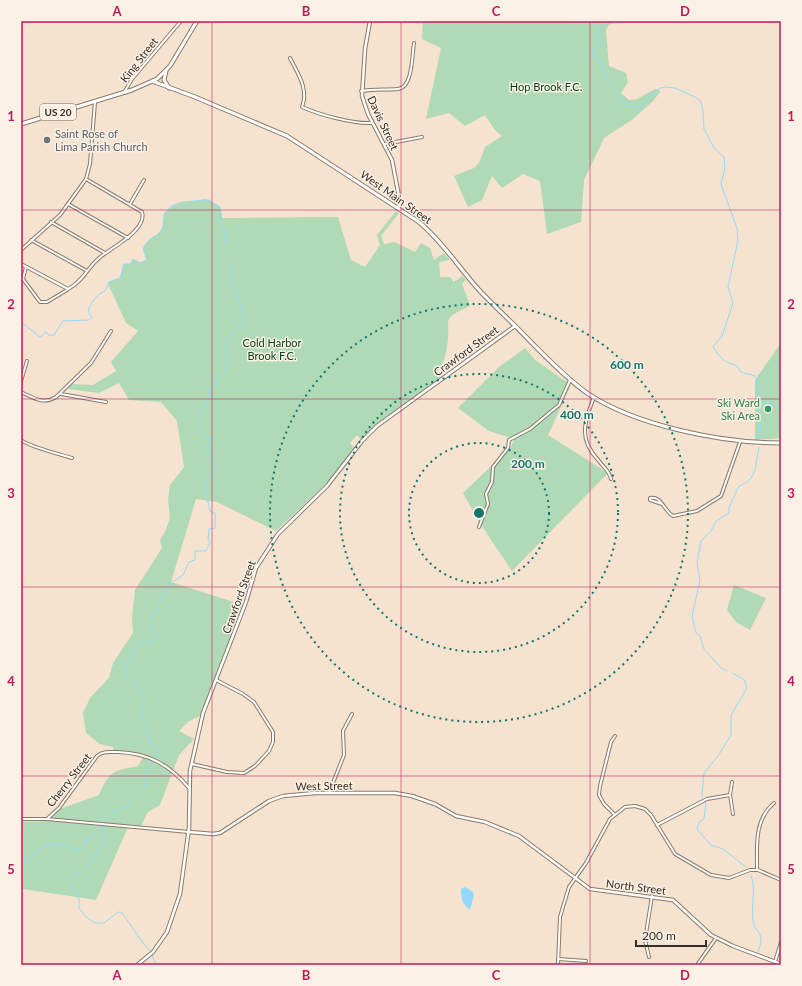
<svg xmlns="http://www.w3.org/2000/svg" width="802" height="986" font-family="Lato,sans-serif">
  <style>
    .green { fill: #b0d9b6 }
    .water { fill: #93dafa }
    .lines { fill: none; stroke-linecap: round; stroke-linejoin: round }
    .stream { stroke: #93dafa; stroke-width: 1 }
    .minor-casing { stroke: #897967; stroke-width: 4 }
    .tertiary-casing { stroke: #897967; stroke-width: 4.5 }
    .secondary-casing { stroke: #897967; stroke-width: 5 }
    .primary-casing { stroke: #897967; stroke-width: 5 }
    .minor { stroke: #fff; stroke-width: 2 }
    .tertiary { stroke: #fff; stroke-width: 2.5 }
    .secondary { stroke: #fff; stroke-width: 3 }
    .primary { stroke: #fff; stroke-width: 3 }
    .grid { fill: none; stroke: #c2185b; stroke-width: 1; stroke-opacity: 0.55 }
    .ring { fill: none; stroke: #0f766e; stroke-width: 2; stroke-dasharray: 2 4 }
    .worship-dot { fill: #6b7280; stroke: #fcf1e5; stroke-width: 1.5 }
    .leisure-dot { fill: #2e9e5b; stroke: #fcf1e5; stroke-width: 1.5 }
    .labels { text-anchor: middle; stroke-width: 3; stroke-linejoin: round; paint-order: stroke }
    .shield { fill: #fcf1e5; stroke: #716860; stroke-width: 1 }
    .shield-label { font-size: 10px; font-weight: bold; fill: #352e27 }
    .street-label { font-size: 11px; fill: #352e27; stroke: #fcf1e5 }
    .park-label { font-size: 11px; fill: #07441c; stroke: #fcf1e5 }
    .worship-label { font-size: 11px; fill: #5b616d; stroke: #fcf1e5; text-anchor: start }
    .leisure-label { font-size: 11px; fill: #27864d; stroke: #fcf1e5; text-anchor: end }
    .centre { fill: #0f766e; stroke: #fcf1e5; stroke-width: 2 }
    .ring-label { font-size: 12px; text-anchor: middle; font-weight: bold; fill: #0f766e; stroke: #fcf1e5; stroke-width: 3; stroke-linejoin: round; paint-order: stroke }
    .neatline { fill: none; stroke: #c2185b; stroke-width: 1.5 }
    .grid-label { font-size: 13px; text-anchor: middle; font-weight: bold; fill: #c2185b }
  </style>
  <rect width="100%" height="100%" fill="#f5e2cf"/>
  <g class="green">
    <polygon points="423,21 616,21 608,26 606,30 609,66 626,73 628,82 621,93 629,100 637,99 655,89 661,91 653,101 633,119 604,138 584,180 581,222 547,234 540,181 523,174 502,188 492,176 482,200 468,207 454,176 474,168 479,163 485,147 502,136 495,130 485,115 465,126 449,113 426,119 441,48 422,39"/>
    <path d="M204 199 209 200 220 207 222 218 338 217 351 260 365 267 380 245 377 235 396 211 399 213 381 236 384 244 395 242 415 252 421 243 430 248 434 260 444 253 450 260 439 262 440 277H450L454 282 462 276 466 280 462 283C464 291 468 298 470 306 438 320 452 319 447 347 446 352 445 358 443 363 441 367 438 368 437 373L440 378 378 423 361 439 357 435 350 443 355 449 330 480 276 531 217 502 196 499 171 582 243 605 201 715 188 722 179 731 194 739 179 755 160 805 148 812 141 826 129 825 96 900 23 889 21 888V822L49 821 60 809 99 795C109 771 113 771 138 766L145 754 113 752V747L100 744 86 733 83 713 90 698 109 678 113 663 133 633 132 617 135 590 162 548 160 540 165 532 170 518 168 499 170 485 184 467 177 421 161 402 129 400 119 383 99 393 68 389 72 384 93 385 116 371 111 362 138 331 126 323 108 284 109 282 120 278 124 264H130L133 259 140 263 147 260 143 249C152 230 164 242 164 214 176 200 187 203 204 199Z"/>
    <polygon points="781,343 781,438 755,440 755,380"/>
    <polygon points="525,348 535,360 571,385 548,435 608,473 512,571 479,522 463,493 511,447 514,439 489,431 458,408 499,367"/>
    <polygon points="734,585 766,598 750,630 736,622 727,610"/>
  </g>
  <path class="water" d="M465 887 473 892 474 896 470 910C462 904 461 899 461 889Z"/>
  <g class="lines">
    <g class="stream">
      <polyline points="603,21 604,25 596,32 599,43 592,52 595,59 602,62 605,78 623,100"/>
      <path d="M624 102 632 106H643L648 97 660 88 665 87 675 88 697 98 701 102 703 111 704 129 714 148 724 157 725 168 721 184 737 228 738 240 728 287 733 303 722 336 713 347C719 357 725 363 736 365L741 372 755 376 757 380V401L781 407"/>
      <path d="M21 322 40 337 46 332 48 335H54L63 321 89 320 92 317 88 311C91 302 97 294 105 291L109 282 120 278 124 264H130L133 259 140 263 147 260 143 249C152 230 164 242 164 214L171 206 182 202 209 200 220 207 227 246"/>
      <polyline points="757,401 759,410 758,440"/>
      <path d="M727 671 720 667 704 649 700 636 696 633 692 617 700 580 697 563 701 541 711 531 716 521 729 513V507L739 486C758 480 755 464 759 447"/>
      <path d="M155 758 158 750C150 745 145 734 147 725L140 717C150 693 139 691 127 675V665L124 662 132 659 131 653 138 643H152C157 637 153 628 150 622L154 618 152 614 160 606 159 603 168 585 183 575 189 562 195 560V551H206L210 543 208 539 209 529 215 528V513L210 511 204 484 215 472 211 461 214 453 207 450 210 439 199 433V420L209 395V391L214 381 220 379 227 366 225 344 238 327 244 326V313L237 296 230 262"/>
      <polyline points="702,797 704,773 718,756 731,735 731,715 747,688 744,680 733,673"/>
      <polyline points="706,802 704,819 699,822 697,829 711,845 723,849 746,867"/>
      <path d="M103 823 113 812 127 806C132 796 142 794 146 782L143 779 154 761"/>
      <path d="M21 860H28L44 846 60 843 67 848 71 847 75 851 84 846V841H89L94 833 98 832 101 826 107 834C99 846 88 876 72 875L70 883 79 899V908L86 917 95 923H104L118 912 122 913C132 926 139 939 150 951"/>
      <path d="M751 875C756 888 751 905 753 921 756 936 766 930 758 952"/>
      <polyline points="152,955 156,965"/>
    </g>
    <defs>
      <g id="minor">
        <path d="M290 58C298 74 309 89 302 107 320 115 353 124 372 123"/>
        <polyline points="125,91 132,79 181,21"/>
        <path d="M361 91C373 89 386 90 398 89 413 88 412 54 414 43"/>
        <polyline points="385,144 422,137"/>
        <polyline points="68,204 128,238"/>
        <polyline points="130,204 144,180"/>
        <polyline points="51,222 105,253"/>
        <polyline points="31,240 87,271"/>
        <polyline points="21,250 60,215 86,179 90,164 95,102"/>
        <path d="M21 264 68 289C82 282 87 269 98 259 108 249 148 231 142 212L86 179"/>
        <polyline points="26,267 23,279 40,302 47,302 67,290"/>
        <polyline points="21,381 27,361"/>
        <path d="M21 392C34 398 43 405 56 397L91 363 111 331"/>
        <polyline points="61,394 106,402"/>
        <path d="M594 397C584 423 578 439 599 461 604 468 609 470 611 479"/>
        <path d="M21 440C30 447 59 454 72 458"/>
        <path d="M662 504 650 500V498C661 495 664 511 673 516L697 511 721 496 740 442"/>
        <polyline points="479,527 488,504 486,494 492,482 493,467 508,448 509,440 530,429 559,405 570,380"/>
        <polyline points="192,764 227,772 244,773 255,766 269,751 273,742 273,732 254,702 243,694 216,680"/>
        <polyline points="732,782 730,795 733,814"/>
        <polyline points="329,793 344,755 343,731 352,714"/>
        <polyline points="614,814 604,804 599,795 600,786 611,742 615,736"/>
        <polyline points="21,819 47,819 189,832"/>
        <path d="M47 819 59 808 97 756C103 751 110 752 118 752 148 753 170 765 189 788"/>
        <polyline points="657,825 707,799 730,795"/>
        <path d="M757 870C757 846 754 820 774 803"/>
        <polyline points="649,957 645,940 652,896"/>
        <polyline points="558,959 586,961"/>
        <polyline points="775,962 781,942"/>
        <polyline points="558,965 560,917 569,887 586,863 610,819 625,807 635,806 645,809 651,815 675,854 711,875 729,878 750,870 758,870 781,880"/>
        <polyline points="697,965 716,938"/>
      </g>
      <g id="tertiary">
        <polyline points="370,21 365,49 362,96 368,114 392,160 400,202 398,208"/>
        <polyline points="189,832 213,834 220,833 269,801 283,796 315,793 395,793 412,796 435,804 456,816 485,822 519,836 590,889 673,900 711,935 733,946 781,964"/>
        <polyline points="137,965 153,952 167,932 180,894 189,828 190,771 203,713 246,602 256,568 278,534 327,486 362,441 377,426 515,326"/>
      </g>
      <path id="secondary" d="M152 81 195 97 287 136 419 222C443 242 459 268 479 290 496 308 514 324 531 342 548 359 566 378 587 393 636 426 722 443 781 443"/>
      <g id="primary">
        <polyline points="166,71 164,80 169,88"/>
        <polyline points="21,124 132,90 157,79 170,66 197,21"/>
      </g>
    </defs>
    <use href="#minor" class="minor-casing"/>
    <use href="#tertiary" class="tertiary-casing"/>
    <use href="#secondary" class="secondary-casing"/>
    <use href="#primary" class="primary-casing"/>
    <use href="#minor" class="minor"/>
    <use href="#tertiary" class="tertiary"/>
    <use href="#secondary" class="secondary"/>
    <use href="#primary" class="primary"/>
  </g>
  <path class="grid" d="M212 21V965M401 21V965M590 21V965M21 210H781M21 399H781M21 587H781M21 776H781"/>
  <g class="ring">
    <circle cx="479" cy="513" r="70"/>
    <circle cx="479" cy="513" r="139"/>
    <circle cx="479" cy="513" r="209"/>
  </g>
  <circle class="worship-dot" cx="47" cy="140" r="4"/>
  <circle class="leisure-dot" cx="768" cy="409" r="4"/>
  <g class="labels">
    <rect class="shield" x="40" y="104" width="36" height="16" rx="3"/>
    <g class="shield-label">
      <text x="58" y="116">US 20</text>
    </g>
    <g class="street-label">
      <text transform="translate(139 60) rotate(-52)" y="4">King Street</text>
      <text transform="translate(383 123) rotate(65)" y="4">Davis Street</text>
      <text transform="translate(396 197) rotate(35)" y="4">West Main Street</text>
      <text transform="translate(466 351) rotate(-36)" y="4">Crawford Street</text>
      <text transform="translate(239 597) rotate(-70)" y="4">Crawford Street</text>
      <text transform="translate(69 780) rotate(-52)" y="4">Cherry Street</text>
      <text transform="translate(324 786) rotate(-1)" y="4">West Street</text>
      <text transform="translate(636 887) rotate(7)" y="4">North Street</text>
    </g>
    <g class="park-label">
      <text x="546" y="91">Hop Brook F.C.</text>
      <text x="272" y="347">Cold Harbor<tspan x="272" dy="13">Brook F.C.</tspan></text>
    </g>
    <g class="worship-label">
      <text x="55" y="138">Saint Rose of<tspan x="55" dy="13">Lima Parish Church</tspan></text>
    </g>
    <g class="leisure-label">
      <text x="760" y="407">Ski Ward<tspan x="760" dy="13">Ski Area</tspan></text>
    </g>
  </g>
  <circle cx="479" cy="513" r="6" class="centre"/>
  <g class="ring-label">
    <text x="627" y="369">600 m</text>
    <text x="577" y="419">400 m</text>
    <text x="528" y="468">200 m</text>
  </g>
  <rect width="802" height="986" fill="none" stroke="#fcf1e5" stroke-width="44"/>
  <path d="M636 940v6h70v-6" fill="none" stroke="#352e27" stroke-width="2"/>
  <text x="642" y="940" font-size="12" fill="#352e27" stroke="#fcf1e5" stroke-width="3" paint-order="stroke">200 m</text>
  <rect x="22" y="22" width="758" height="942" class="neatline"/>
  <g class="grid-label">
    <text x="117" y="16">A</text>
    <text x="306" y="16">B</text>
    <text x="496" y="16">C</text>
    <text x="685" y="16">D</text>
    <text x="11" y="121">1</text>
    <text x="791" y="121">1</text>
    <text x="11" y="309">2</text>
    <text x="791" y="309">2</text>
    <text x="11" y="498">3</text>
    <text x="791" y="498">3</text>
    <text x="11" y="686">4</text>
    <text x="791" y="686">4</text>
    <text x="11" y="874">5</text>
    <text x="791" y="874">5</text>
    <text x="117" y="980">A</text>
    <text x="306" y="980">B</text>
    <text x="496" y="980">C</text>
    <text x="685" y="980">D</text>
  </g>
</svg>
